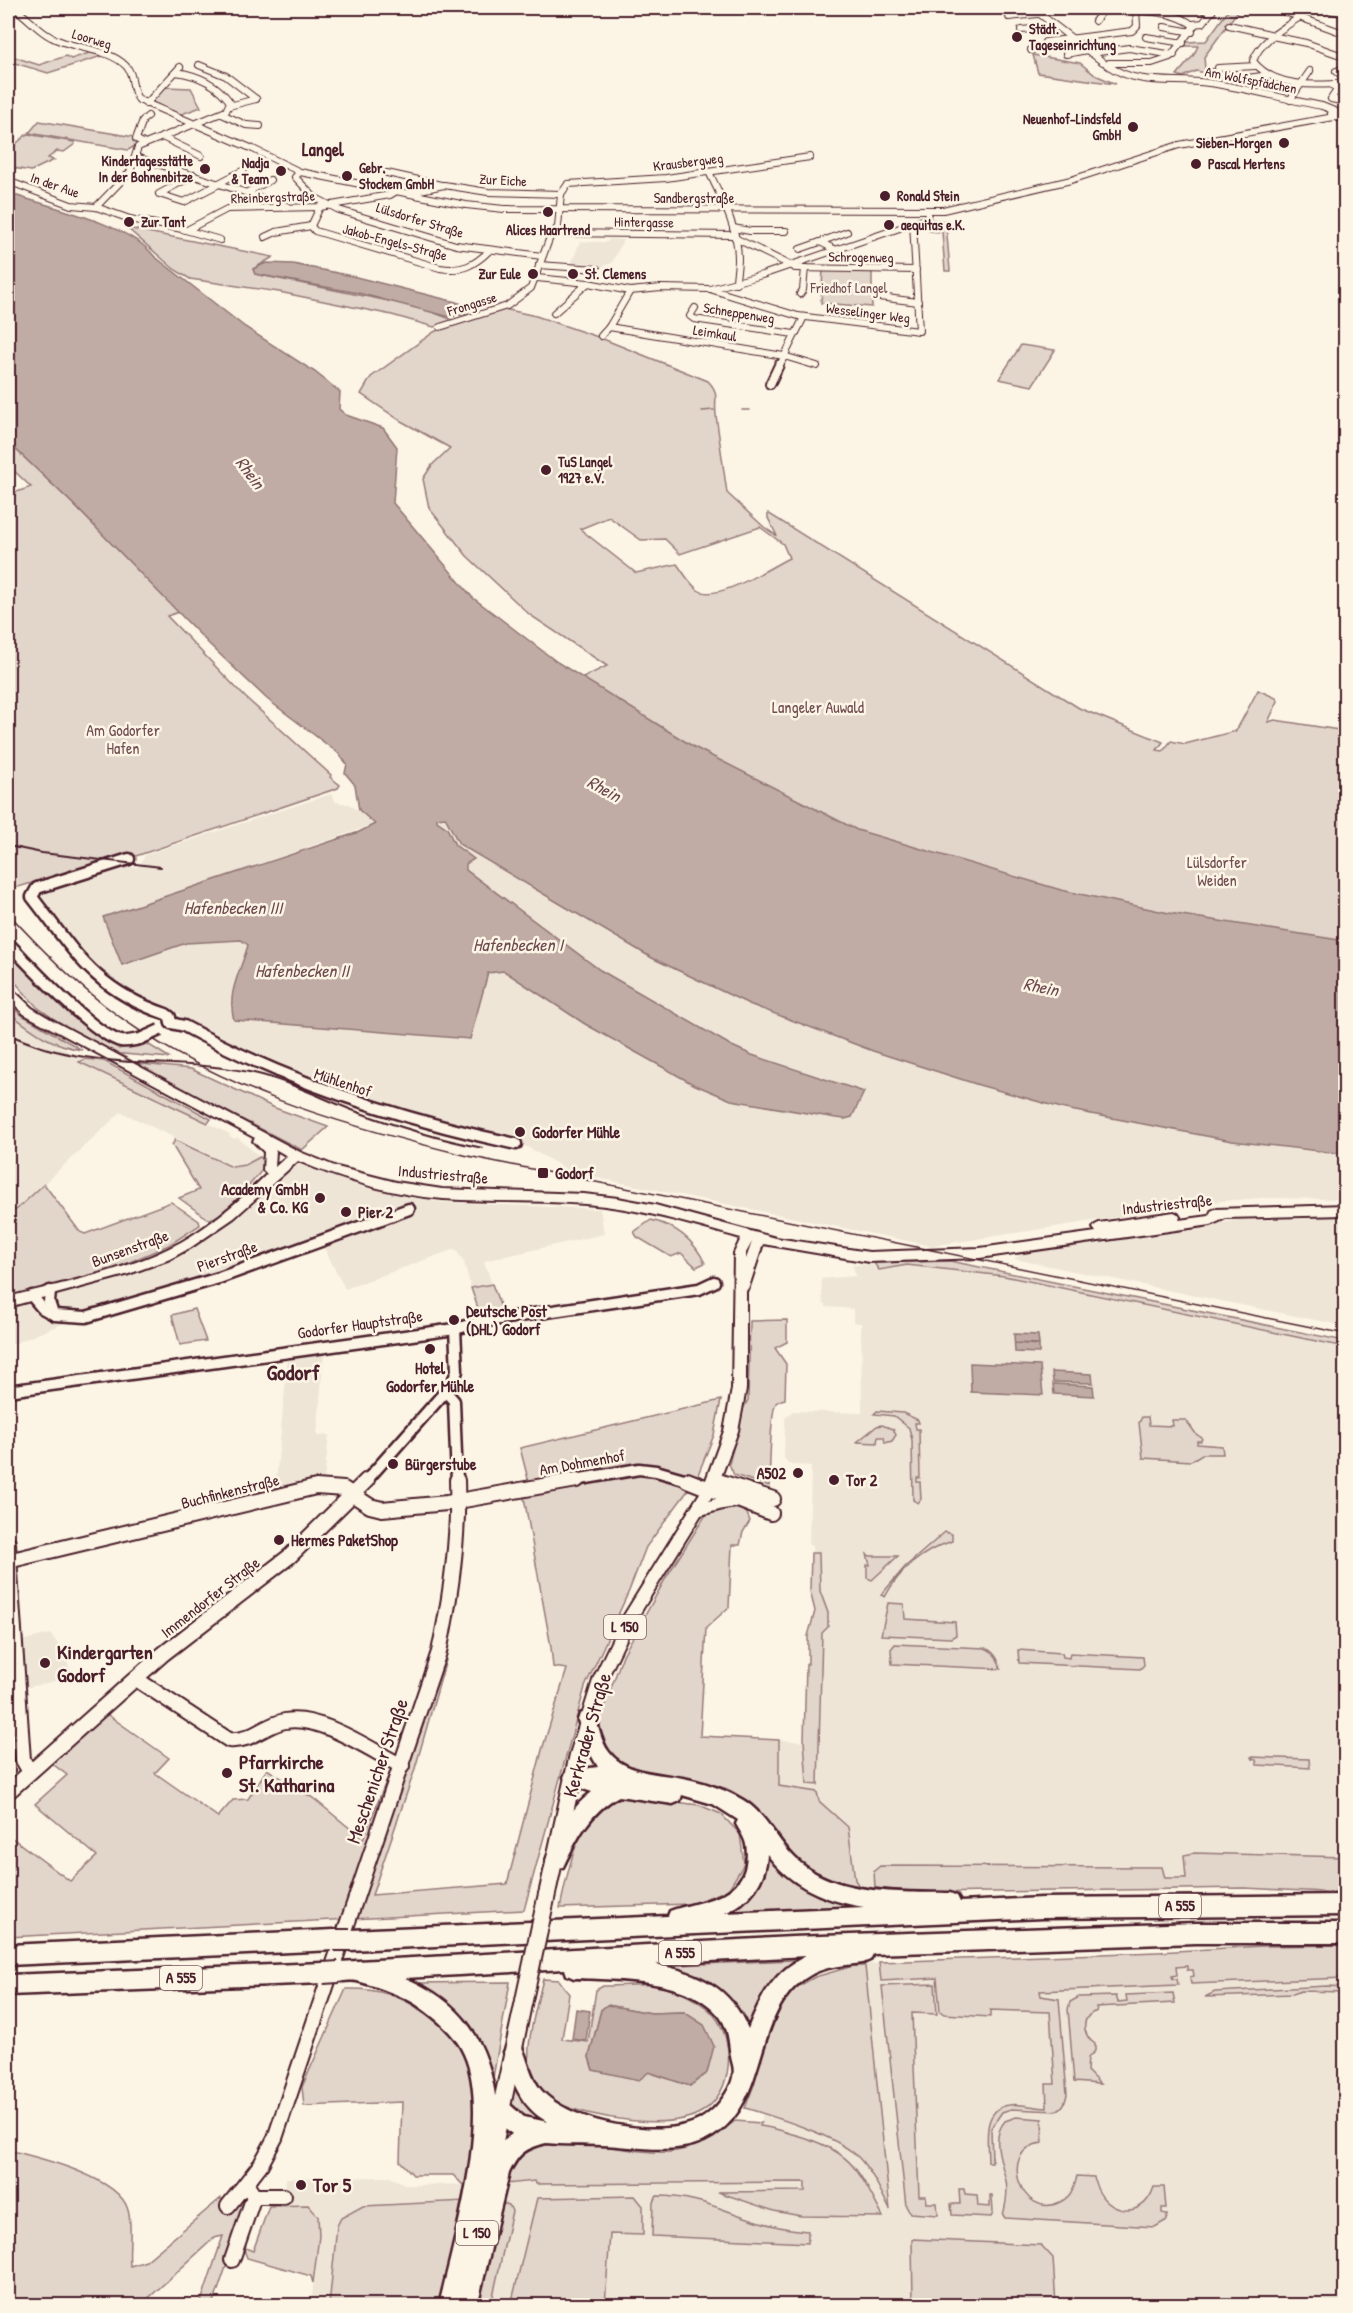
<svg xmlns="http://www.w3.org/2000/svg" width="1353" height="2313" font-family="'Patrick Hand',sans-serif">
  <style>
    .built { fill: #eee5d7; fill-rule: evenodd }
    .green { fill: #e2d5ca; stroke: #967a7a; stroke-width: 1.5; fill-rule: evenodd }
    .water { fill: #c0aca5; stroke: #917474; stroke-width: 1.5 }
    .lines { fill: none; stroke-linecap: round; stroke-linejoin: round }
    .stream { stroke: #917474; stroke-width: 1.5 }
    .minor-far3-casing { stroke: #4a1f2b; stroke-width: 8 }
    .minor-far2-casing { stroke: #4a1f2b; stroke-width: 12 }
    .minor-far1-casing { stroke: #4a1f2b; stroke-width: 15 }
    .minor-casing { stroke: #4a1f2b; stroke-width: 18 }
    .major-casing { stroke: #4a1f2b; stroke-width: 4 }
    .highway-casing { stroke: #4a1f2b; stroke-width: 5 }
    .minor-far3 { stroke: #fcf5e5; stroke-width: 6 }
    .minor-far2 { stroke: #fcf5e5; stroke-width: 8 }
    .minor-far1 { stroke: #fcf5e5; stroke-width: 10 }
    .minor { stroke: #fcf5e5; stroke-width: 14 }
    .major { fill: #fcf5e5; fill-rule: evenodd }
    .highway { fill: #fcf5e5; fill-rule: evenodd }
    .tram { stroke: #4a1f2b; stroke-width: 1.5 }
    .rail-far1 { stroke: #4a1f2b; stroke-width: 1.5 }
    .rail { stroke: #4a1f2b; stroke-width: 2 }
    .minor-bridge-casing { stroke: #4a1f2b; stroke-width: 15; stroke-linecap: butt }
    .major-bridge-casing { stroke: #4a1f2b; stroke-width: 20; stroke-linecap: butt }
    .highway-bridge-casing { stroke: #4a1f2b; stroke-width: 24; stroke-linecap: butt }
    .minor-bridge { stroke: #fcf5e5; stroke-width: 10 }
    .major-bridge { stroke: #fcf5e5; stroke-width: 16 }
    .highway-bridge { stroke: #fcf5e5; stroke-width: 20 }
    .poi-dot { fill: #4a1f2b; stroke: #fcf5e5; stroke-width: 2 }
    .labels { text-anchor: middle; stroke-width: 5; stroke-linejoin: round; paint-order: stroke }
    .far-poi-label { font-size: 14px; font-weight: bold; fill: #4a1f2b; stroke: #fcf5e5; text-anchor: start }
    .far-street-label { font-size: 14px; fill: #4a1f2b; stroke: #fcf5e5 }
    .far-park-label { font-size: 14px; fill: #704c53; stroke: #fcf5e5 }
    .shield { fill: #fcf5e5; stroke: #7f5f63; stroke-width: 1.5 }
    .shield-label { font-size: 15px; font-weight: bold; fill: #4a1f2b }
    .park-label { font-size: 16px; fill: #704c53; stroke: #fcf5e5 }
    .street-label { font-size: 16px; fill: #4a1f2b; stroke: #fcf5e5 }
    .poi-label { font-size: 16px; font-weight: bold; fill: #4a1f2b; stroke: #fcf5e5; text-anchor: start }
    .far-district-label { font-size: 18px; font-weight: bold; fill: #4a1f2b; stroke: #fcf5e5 }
    .water-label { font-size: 18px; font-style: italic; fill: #6d4950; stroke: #fcf5e5 }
    .near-poi-label { font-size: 20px; font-weight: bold; fill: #4a1f2b; stroke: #fcf5e5; text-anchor: start }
    .near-street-label { font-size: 20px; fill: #4a1f2b; stroke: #fcf5e5 }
    .district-label { font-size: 22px; font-weight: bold; fill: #4a1f2b; stroke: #fcf5e5 }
  </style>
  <rect width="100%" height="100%" fill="#fcf5e5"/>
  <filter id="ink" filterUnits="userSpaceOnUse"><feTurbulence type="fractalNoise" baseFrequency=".0167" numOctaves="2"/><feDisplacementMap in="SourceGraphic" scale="12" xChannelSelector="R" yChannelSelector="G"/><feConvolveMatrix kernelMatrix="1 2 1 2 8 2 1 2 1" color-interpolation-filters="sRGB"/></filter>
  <g filter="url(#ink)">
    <g class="built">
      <polygon points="609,239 623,240 612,263 598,268 570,266 580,242 608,242"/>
      <polygon points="331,794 336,802 349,804 375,824 211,881 122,964 186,943 241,940 248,945 230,1008 234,1020 470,1039 488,973 504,971 585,1024 693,1084 731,1100 836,1118 752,1055 712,1036 600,970 469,873 465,867 473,859 455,845 447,828 437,821 437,818 446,817 459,844 652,958 749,1004 873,1051 980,1085 1232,1141 1345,1154 1345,1199 1263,1198 1222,1201 932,1246 573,1173 520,1143 328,1091 184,1022 178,1013 136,1001 95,969 38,892 109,869 139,867 145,855"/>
      <polygon points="8,1012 44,1038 83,1059 80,1062 230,1134 229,1136 235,1139 237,1137 260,1157 245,1165 233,1166 121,1112 16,1210 8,1284"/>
      <polygon points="301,1165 360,1186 438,1202 600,1209 604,1234 484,1261 492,1284 471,1288 464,1262 455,1249 345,1289 319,1238 57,1326 8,1346 8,1309 138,1271 171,1256 209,1236 282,1173 295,1166"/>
      <polygon points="1335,1215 1345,1215 1345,1326 1014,1259 1027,1251 1176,1229 1240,1220 1299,1219"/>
      <polygon points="853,1265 875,1265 880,1269 907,1265 1004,1276 1345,1347 1345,1882 1164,1880 1162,1867 880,1866 874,1871 875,1888 859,1886 779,1787 779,1740 808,1742 820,1591 820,1553 812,1552 812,1546 809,1545 811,1466 793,1465 788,1463 784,1458 785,1418 793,1411 862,1413 861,1323 853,1322 853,1309 826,1307 826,1304 823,1304 821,1279 855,1276"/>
      <polygon points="324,1353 317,1436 329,1435 324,1480 301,1482 275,1490 288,1358"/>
      <polygon points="50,1634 63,1650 73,1677 25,1688 21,1641"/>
      <path d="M1345 1958V2305H491L512 2211 466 2201 363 2206 350 2212 337 2226 329 2305H311L319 2236 284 2205 286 2178 390 2177 407 2185 506 2184 535 2181 536 2184 724 2183 751 2124 761 2123 763 2113 850 1994 853 1966 889 1962 890 1969ZM1016 2117 1041 2119 1035 2144 1022 2155 1017 2171 1018 2182 1028 2197 1043 2205H1056L1067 2199 1075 2185 1094 2177 1099 2193 1112 2206 1121 2209H1137L1150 2198 1165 2208H1162V2214L1167 2220 1155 2227 1005 2218 1003 2215 1007 2183 1000 2161 998 2132 1005 2121Z"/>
    </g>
    <g class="green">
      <polygon points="1230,8 1240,8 1204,57 1205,69 1210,74 1196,71 1183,77 1177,75 1193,56 1198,46 1184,46 1187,42 1206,41"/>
      <polygon points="92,52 102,56 48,73 8,61 8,55 39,65 66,56 71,59"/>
      <polygon points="1033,55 1080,63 1095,75 1116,84 1038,73"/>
      <polygon points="165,87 191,88 201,107 179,115 152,104 151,101"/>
      <polygon points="39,121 134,137 139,144 128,150 29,133"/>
      <polygon points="27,134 74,142 75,144 64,152 57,151 48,158 54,160 31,171 8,167 8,151"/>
      <polygon points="931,219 951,222 946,223 950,271 945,271 942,232 929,231 928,221"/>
      <polygon points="127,228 273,257 253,269 255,274 419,307 453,320 434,327 392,315 279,292 190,279 174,269"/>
      <polygon points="823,270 872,271 872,307 821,303"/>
      <path d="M504 309 536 316 598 337 708 381C720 393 714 399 716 415L727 493 764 527 777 536 768 518V513L1079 708 1163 742 1157 750 1163 751 1171 741 1185 744 1236 731 1258 690 1276 698 1278 701 1268 722 1275 720 1345 731V1030L1117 979 566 686 607 666 530 615 467 556 429 508 423 479 432 465 450 448 401 421 361 394 371 377 434 332 455 322ZM609 517 641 540 665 539 680 554 760 527 783 544 789 558C770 567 717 603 698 590 690 584 683 572 677 564L636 573 580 529Z"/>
      <polygon points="1021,345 1055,350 1032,386 999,379"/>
      <polygon points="8,442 73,504 179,612 167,616 245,697 331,775 330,777 340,785 338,788 130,858 120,857 8,890 8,495 31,487 8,465"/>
      <polygon points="8,949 89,1028 119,1049 143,1041 170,1058 111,1053 54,1019 37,1007 8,974"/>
      <path d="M8 1003 20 1014 82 1050C50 1045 33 1031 8 1012Z"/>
      <polygon points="85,1059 104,1061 211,1119 208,1123 79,1062"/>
      <polygon points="132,1063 191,1069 275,1108 328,1127 302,1150"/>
      <path d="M175 1140 232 1167 245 1165 260 1157 265 1161 264 1168C252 1181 225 1218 208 1219L179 1198 199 1190 172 1145Z"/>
      <polygon points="44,1184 80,1232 85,1234 171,1202 199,1221 200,1225 169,1245 116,1268 8,1297 8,1209 16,1210"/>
      <path d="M651 1220C677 1226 694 1240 705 1263L696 1267 681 1253 671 1257 637 1237 634 1232Z"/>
      <polygon points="950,1261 1345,1341 1345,1347 1004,1276 907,1265 879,1270 874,1263"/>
      <polygon points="492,1284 503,1313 481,1317 471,1288"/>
      <polygon points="194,1309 206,1341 180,1345 172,1315"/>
      <path d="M787 1320V1342L775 1348 786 1364 785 1399C781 1400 779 1400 776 1403 770 1411 770 1472 769 1486L734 1475 729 1464 743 1409 748 1400 750 1321Z"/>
      <polygon points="721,1400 714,1435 697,1477 643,1465 529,1483 520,1448"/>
      <polygon points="877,1411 903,1413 918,1420 919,1423 915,1423 916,1429 919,1429 920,1478 917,1478 917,1482 920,1482 921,1499 918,1503 913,1500 912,1440 909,1428 894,1416 874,1414"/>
      <polygon points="1142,1417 1148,1417 1149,1425 1173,1426 1172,1420 1186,1420 1196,1434 1202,1438 1201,1441 1197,1441 1197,1444 1222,1446 1223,1454 1202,1454 1191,1461 1143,1458 1139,1423"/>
      <polygon points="882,1425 893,1429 896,1435 892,1441 885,1443 884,1437 878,1437 877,1443 857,1442 877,1426"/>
      <polygon points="646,1472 692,1485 646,1547 629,1591 585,1687 524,1910 8,1937 8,1835 70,1881 97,1856 35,1804 67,1775 50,1762 104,1715 108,1715 169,1758 155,1773 218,1817 233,1800 248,1799 267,1769 313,1798 363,1839 391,1769 404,1771 417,1733 420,1734 424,1723 421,1721 441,1659 446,1660 414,1772 372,1895 507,1884 542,1750 567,1669 553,1667 551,1647 523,1492"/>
      <path d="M730 1506 746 1511 750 1521 743 1532 740 1545H732L729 1607 706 1628 700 1736 779 1740V1786L817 1792 819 1801 848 1827 855 1880 859 1886C831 1881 807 1871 787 1849 766 1827 754 1801 725 1788L634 1770 609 1755 601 1739 600 1718 623 1655 667 1576 707 1513 715 1508Z"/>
      <path d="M945 1532 952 1534V1541C923 1551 899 1570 885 1597L881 1595 905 1567Z"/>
      <polygon points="811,1553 819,1553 820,1591 828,1613 828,1627 822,1633 818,1785 807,1784 804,1741 806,1664 808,1664 808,1636 815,1611 810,1591"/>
      <polygon points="867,1554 870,1556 898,1556 872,1580 867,1578 867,1565 870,1565"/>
      <polygon points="888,1603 904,1604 905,1619 955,1622 956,1635 951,1638 881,1635"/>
      <path d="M895 1644 985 1648C995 1652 998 1659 1001 1669L892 1664 891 1649Z"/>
      <polygon points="1018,1650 1062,1653 1063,1657 1069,1658 1070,1653 1143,1657 1144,1665 1140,1669 1019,1663"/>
      <polygon points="1251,1757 1309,1759 1310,1768 1257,1765 1256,1760 1252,1759"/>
      <path d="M636 1797 699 1805 721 1814 740 1834 744 1864 728 1890 691 1904 560 1908C567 1877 576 1818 608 1802 615 1798 628 1798 636 1797Z"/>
      <polygon points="757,1831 776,1857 860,1899 860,1907 720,1913 736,1904"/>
      <polygon points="1194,1853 1345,1857 1346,1893 1244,1888 926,1893 875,1888 874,1871 880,1866 1162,1867 1165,1878 1186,1878 1184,1855"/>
      <path d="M1346 1945 1345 1978 1191 1984 1190 1977 1194 1976 1193 1970H1187V1966L1176 1967 1177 1975 1172 1976 1173 1979H1177L1178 1985 1040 1991 1041 1996 1059 1999 1067 2094C1065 2103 1064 2107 1056 2111L1011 2109 1002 2112 991 2128 992 2162H988C988 2142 981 2109 1009 2105 1021 2103 1035 2108 1047 2108L1046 2084H1055L1050 2012 990 2010V2017L944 2014 940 2011 937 1978 881 1981 879 1962 1158 1952 1262 1946Z"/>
      <polygon points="817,1959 804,1964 748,2048 728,2004 633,1967"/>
      <path d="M853 1966H865L890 2210C881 2192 873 2173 859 2158 839 2136 775 2117 745 2108L754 2085 768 2030 786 1993 815 1977Z"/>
      <path d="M543 1979 559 1980 569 1994 562 2039 588 2042 596 1990 603 1986C621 1986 654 1982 671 1988 684 1994 704 2003 713 2014 736 2041 734 2091 703 2111 671 2132 591 2118 557 2103 550 2100 538 2088 534 2081 520 2058 537 2005 543 1979ZM607 2005 651 2013 684 2012 690 2086 648 2072 593 2070 589 2057 601 2010Z"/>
      <polygon points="510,1982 493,2078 471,2031 410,1983"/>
      <polygon points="935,1984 937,2014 912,2013 919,2196 926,2196 927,2203 937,2203 938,2215 910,2213 906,2206 882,1986"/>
      <polygon points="1327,1986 1345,1987 1345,1992 1301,1991 1293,1994 1205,1997 1215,1992"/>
      <path d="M346 1989C374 1988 401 1995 423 2012L427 2008 459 2037 480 2093 469 2184H462L453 2175H413L400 2161 402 2102 304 2106 302 2087Z"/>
      <path d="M1173 1993 1175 2003 1096 2007 1097 2011C1080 2016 1082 2035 1095 2044V2051L1088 2058 1087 2071 1100 2084 1074 2082 1068 2009 1070 2002 1079 1997 1116 1996 1118 2002 1127 2001 1126 1995Z"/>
      <polygon points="515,2085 556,2123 534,2125 510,2112"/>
      <path d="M1016 2117 1042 2119 1043 2143C995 2148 1022 2222 1060 2202 1071 2197 1074 2188 1077 2176L1094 2177C1099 2212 1142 2225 1154 2187H1164L1166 2208H1162V2213L1167 2214V2220L1155 2227 1005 2218 1003 2215C1006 2204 1008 2192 1006 2181 1002 2162 990 2138 1005 2121Z"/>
      <path d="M735 2121 761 2123 760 2126C772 2127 785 2132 796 2135 852 2151 858 2169 883 2217L801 2216 774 2211 718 2192 805 2191V2182L536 2184 535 2181 506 2184C509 2174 512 2161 520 2155 551 2127 631 2156 670 2152 697 2149 714 2137 735 2121Z"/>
      <path d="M8 2150C37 2157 120 2177 128 2210 133 2227 128 2248 130 2266L146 2261 221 2198 230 2210 236 2205H242L245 2211 213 2305H200L223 2236 214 2238 141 2305 8 2306Z"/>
      <polygon points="959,2189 964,2189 965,2194 977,2195 978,2206 990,2207 990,2195 992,2195 993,2213 991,2217 952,2215 951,2204 960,2204"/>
      <polygon points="635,2196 643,2206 643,2235 610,2234 605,2305 511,2305 537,2198"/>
      <path d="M657 2196C703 2196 732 2216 775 2226 786 2229 797 2230 808 2231V2243L652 2236 653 2202Z"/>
      <polygon points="466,2201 442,2305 329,2306 337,2226 341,2218 363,2206"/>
      <polygon points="497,2202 509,2205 512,2211 491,2305 473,2306"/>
      <polygon points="308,2205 318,2216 319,2236 313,2283 311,2276 247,2258 243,2247 253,2251 269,2206"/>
      <polygon points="912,2239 1041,2245 1053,2258 1056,2305 913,2305"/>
    </g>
    <g class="water">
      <path d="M8 193C46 206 130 224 154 256L245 327 315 372 340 392 339 409 346 415 383 428 397 447 393 503 472 597 557 662 694 747 857 830 1061 890 1169 913 1345 941V1154L1232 1141 1065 1109 979 1085 873 1051 749 1004 652 958 459 844 445 817 437 818V821L447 828 455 845 474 859 466 864V870L600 970 732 1046 752 1055 864 1092 852 1117 845 1119 836 1118 731 1100 693 1084 585 1024 504 971 488 973 470 1039 234 1020C226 993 241 971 248 945L241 940 186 943 122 965 103 917 359 832 375 824 359 810 355 785 345 773 347 764 338 753 267 699 209 644 73 504 8 442Z"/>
      <polygon points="266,263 293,264 352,276 456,302 473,308 466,314 450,317 358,293 255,274 253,269"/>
      <polygon points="1014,1334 1038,1335 1039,1344 1015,1343 1039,1345 1039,1353 1015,1352"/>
      <polygon points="970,1363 1040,1366 1043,1395 971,1392"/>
      <polygon points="1052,1372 1092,1374 1093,1383 1053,1382"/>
      <polygon points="1053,1384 1093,1386 1094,1396 1054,1394"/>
      <polygon points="607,2005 651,2013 684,2012 704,2025 714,2046 707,2073 690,2086 649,2072 639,2080 593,2070 589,2057 601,2010"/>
      <polygon points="576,2009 590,2011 586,2041 572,2039"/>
    </g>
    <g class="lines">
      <g class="stream">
        <polyline points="742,410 750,410"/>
        <polyline points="702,411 714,410"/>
      </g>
      <defs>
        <g id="minor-far3">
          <path d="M14 8C27 16 37 30 51 37 74 50 107 47 126 66 135 75 130 90 139 100L253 149 300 172 466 205 504 209 943 210 1071 180 1179 145 1334 117"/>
          <polyline points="1032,8 1103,62"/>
          <path d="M1106 8C1134 13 1171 7 1194 26L1170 57 1152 63H1109"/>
          <polyline points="1195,8 1212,12"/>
          <path d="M1272 8 1300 17C1282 29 1261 40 1253 61 1274 88 1315 86 1346 83"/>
          <polyline points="1321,8 1346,14"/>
          <polyline points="1009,17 1038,14"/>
          <polyline points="1299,17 1346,34"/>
          <polyline points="1095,21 1105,8"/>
          <polyline points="1193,24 1203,23 1214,8"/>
          <polyline points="1229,25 1274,35"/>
          <polyline points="1164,27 1192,32"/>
          <polyline points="1021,30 1056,27"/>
          <polyline points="1272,36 1306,43 1340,55"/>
          <polyline points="1146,37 1183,43"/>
          <polyline points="1031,50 1043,47 1045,42 1132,31 1137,26 1136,8"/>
          <polyline points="1091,53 1129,48 1174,55"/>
          <polyline points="1066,54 1087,50"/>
          <polyline points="199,65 226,76 256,99"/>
          <path d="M1107 65C1139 87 1173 78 1209 83 1247 88 1284 99 1322 106L1337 112"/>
          <polyline points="1218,68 1256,66"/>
          <polyline points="1346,68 1336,71 1346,79"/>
          <polyline points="1211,72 1240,79 1269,75"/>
          <polyline points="1332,85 1337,90 1331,99 1346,102"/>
          <polyline points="1290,100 1310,71"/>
          <polyline points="146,104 180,67"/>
          <polyline points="229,106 256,99"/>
          <polyline points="222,114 246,125 260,126 247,125"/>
          <polyline points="1346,114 1337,112 1331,114 1338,118 1346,116"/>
          <polyline points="162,137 201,156"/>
          <polyline points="145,144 136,139 143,120 148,116"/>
          <polyline points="136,157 287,206"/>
          <polyline points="300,172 295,177 314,197 339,210 456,245 542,256"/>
          <path d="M709 172C722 199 738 228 738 259 738 267 736 275 736 283"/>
          <polyline points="387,173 441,185"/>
          <polyline points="194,175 159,194 184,202 221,183"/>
          <polyline points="8,181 71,205 96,207 130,219 182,229 220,240"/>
          <polyline points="219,183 244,170"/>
          <polyline points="568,184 666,178 810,157"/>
          <polyline points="248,192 270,180"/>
          <polyline points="411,192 444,185 488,192 561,194"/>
          <path d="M96 207 130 172 138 147 226 111 230 102C217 84 198 75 176 72"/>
          <path d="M320 207 311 226 315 231 440 268C462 272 475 265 490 250"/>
          <polyline points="733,228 750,231 786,231"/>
          <polyline points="187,230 227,209 320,207 390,195 395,192"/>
          <polyline points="554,233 735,235"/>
          <polyline points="265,237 276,232 311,226"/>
          <polyline points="735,238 792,266"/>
          <polyline points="800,249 820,242"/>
          <polyline points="836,250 820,242 847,232"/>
          <polyline points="539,265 597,269"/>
          <polyline points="795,268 916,270"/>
          <polyline points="537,278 588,283 630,291 661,288 710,289 762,275 926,219 929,210"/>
          <polyline points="713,290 798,316 919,331 913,223"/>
          <polyline points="800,294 803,290 805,268"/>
          <polyline points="879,297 918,302"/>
          <polyline points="695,308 690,316 694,319 794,334"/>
          <polyline points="554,313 588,283"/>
          <polyline points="440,327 507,306 531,288 550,237 558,227 561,194 568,184"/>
          <polyline points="609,327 784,356 817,366"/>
          <polyline points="601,336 609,327 630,291"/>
          <polyline points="779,367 804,317"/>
        </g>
        <polyline id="minor-far2" points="770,384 779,365"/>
        <g id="minor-far1">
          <path d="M129 859 37 888 32 897C75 952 95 990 166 1014L170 1017 171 1023"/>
          <path d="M8 943C28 964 95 1036 121 1041 127 1042 134 1040 140 1039"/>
          <path d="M171 1023 184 1026C289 1083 399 1119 516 1144"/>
          <polyline points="50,1291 49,1302 53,1314"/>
          <polyline points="32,1296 42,1308 55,1315 86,1317 219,1278 409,1209"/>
          <polyline points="8,1391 455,1329 480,1322 699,1289 714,1282"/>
          <polyline points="446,1392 454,1401 457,1481"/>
          <polyline points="715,1480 719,1481"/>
          <polyline points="366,1481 452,1384 457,1371 455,1329"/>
          <polyline points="569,1481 639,1469 656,1471 691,1481"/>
        </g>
        <g id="minor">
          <polyline points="687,1480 771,1513"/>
          <polyline points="715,1480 773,1499"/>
          <polyline points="8,1543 23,1760 30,1772"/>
          <polyline points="8,1561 316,1487 344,1489 370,1506 382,1509 447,1503 577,1480"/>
          <path d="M136 1679 229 1740C252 1742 264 1725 285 1721 320 1714 372 1751 402 1766"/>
          <polyline points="8,1726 20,1723"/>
          <polyline points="8,1792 163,1654 290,1556 367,1480"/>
          <polyline points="254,2196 284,2196"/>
          <path d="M228 2206 261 2164 275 2138 439 1652C451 1596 459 1537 457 1480"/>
          <polyline points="232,2260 254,2196 246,2184"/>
        </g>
        <g id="major">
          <path d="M8 988 12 989 32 1008 54 1021 300 1152 337 1167 396 1182 442 1189 584 1194 618 1198 655 1205 776 1238 869 1252 980 1248 1096 1232 1093 1228 1095 1225 1099 1223 1174 1212 1178 1214 1180 1217 1179 1220 1209 1216 1211 1211 1215 1209 1346 1205V1215L1226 1218 1211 1225 980 1258 869 1262 763 1244 749 1287 746 1291V1389L738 1431 716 1490 709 1501C720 1498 733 1494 744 1498L746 1502 744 1506 723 1509 701 1515 634 1623 608 1677 586 1754 555 1894 553 1899 547 1902 541 1899 539 1894 570 1754 594 1677 624 1615 703 1488 724 1431 732 1389 734 1253 741 1238C690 1224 639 1208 585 1204 538 1200 490 1202 443 1199 393 1195 343 1180 298 1161L234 1218 190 1248 170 1259 126 1275 8 1307V1297C66 1282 128 1271 181 1242 213 1224 241 1199 267 1174L263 1170 264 1152 253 1141 255 1138 24 1014 8 998ZM275 1149 287 1156 275 1167 276 1151ZM752 1242 746 1259V1253Z"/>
          <polygon points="524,1992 530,1994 532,2000 499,2161 496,2167 490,2170 484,2167 481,2161 516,2000 518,1994"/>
        </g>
        <g id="highway">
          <path d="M587 1712 594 1714C599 1726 600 1741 609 1752 627 1776 665 1773 692 1780 709 1784 728 1791 743 1800 765 1813 776 1839 794 1857 832 1896 900 1892 950 1893L957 1896 960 1902 1042 1898 1346 1895V1915L1042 1918 350 1950 342 1945 334 1950 8 1965V1945L334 1930 342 1935 350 1930 668 1916 670 1911C696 1901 735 1901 745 1869 747 1860 748 1850 745 1841 743 1835 739 1830 736 1824L738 1820 713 1804 682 1795 680 1801 673 1804 619 1796C590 1812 577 1838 563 1867L556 1869 549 1867 546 1860C557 1835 570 1808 592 1792L583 1789 582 1785 567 1783 564 1777 567 1771 598 1767 586 1746 578 1720 580 1714ZM767 1854C790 1886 825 1901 864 1907L725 1913C750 1902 766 1881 767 1854Z"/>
          <path d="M1196 1923H1346V1943H1196L873 1954 870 1960 863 1963C847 1965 828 1966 814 1973 749 2007 773 2099 713 2136 680 2157 637 2146 601 2145 582 2144 564 2145 546 2143 524 2149 519 2153 509 2173L477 2306H439C454 2240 492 2115 464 2054 455 2033 435 2018 417 2005 404 1996 373 1985 357 1981 347 1979 340 1984 331 1978L323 1983 8 1995V1975L323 1963 331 1967 339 1962 792 1937ZM806 1956C774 1971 760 1998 748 2029 730 1987 700 1974 656 1964ZM565 1969 567 1975 574 1978C618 1980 691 1978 720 2017 731 2032 728 2048 733 2065 738 2084 716 2111 699 2120 661 2140 569 2123 541 2090 530 2077 528 2060 521 2045L514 2042 507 2045 504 2052C512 2081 520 2107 548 2122L524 2117 509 2104 502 2100 496 2103C489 2042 463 2002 405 1978ZM496 2120 512 2134 502 2141 497 2153 492 2151Z"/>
        </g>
      </defs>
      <use href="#minor-far3" class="minor-far3-casing"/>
      <use href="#minor-far2" class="minor-far2-casing"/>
      <use href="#minor-far1" class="minor-far1-casing"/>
      <use href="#minor" class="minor-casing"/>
      <use href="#major" class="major-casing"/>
      <use href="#highway" class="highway-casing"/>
      <use href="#minor-far3" class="minor-far3"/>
      <use href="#minor-far2" class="minor-far2"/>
      <use href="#minor-far1" class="minor-far1"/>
      <use href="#minor" class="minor"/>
      <use href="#major" class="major"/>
      <use href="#highway" class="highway"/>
      <path class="tram" d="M8 913C38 946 69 977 104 1005 208 1087 341 1125 468 1156L1346 1334"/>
      <polyline class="rail-far1" points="8,846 20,848"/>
      <g class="rail">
        <polyline points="13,847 42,853 161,867"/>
        <path d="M8 1034C26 1042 44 1049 64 1053 128 1068 195 1059 258 1074 291 1082 321 1098 352 1110 395 1126 438 1139 483 1148"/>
      </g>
      <defs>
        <polyline id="minor-bridge" points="140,1039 160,1030"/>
        <polyline id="major-bridge" points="524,2000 547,1894"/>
        <g id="highway-bridge">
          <polyline points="334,1940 350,1940"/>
          <polyline points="323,1973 339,1972"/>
        </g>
      </defs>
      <use href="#minor-bridge" class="minor-bridge-casing"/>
      <use href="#major-bridge" class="major-bridge-casing"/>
      <use href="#highway-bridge" class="highway-bridge-casing"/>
      <use href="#minor-bridge" class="minor-bridge"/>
      <use href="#major-bridge" class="major-bridge"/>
      <use href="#highway-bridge" class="highway-bridge"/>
    </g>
  </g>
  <g class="poi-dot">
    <circle cx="1017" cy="37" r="6"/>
    <circle cx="1133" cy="127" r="6"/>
    <circle cx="1284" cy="143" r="6"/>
    <circle cx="1196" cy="164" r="6"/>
    <circle cx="205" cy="169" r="6"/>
    <circle cx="281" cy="171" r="6"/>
    <circle cx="347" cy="176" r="6"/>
    <circle cx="885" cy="196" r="6"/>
    <circle cx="548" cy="212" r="6"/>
    <circle cx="129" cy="222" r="6"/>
    <circle cx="889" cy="225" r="6"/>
    <circle cx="533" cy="274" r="6"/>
    <circle cx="573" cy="274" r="6"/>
    <circle cx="546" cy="470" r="6"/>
    <circle cx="520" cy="1132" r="6"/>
    <rect x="537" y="1167" width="12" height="12" rx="3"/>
    <circle cx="320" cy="1198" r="6"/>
    <circle cx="346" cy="1212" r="6"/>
    <circle cx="454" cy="1320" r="6"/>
    <circle cx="430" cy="1349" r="6"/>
    <circle cx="393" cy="1464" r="6"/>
    <circle cx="798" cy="1473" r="6"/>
    <circle cx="834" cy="1480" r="6"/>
    <circle cx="279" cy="1540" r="6"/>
    <circle cx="45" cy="1663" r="6"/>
    <circle cx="227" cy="1773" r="6"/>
    <circle cx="301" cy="2185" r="6"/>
  </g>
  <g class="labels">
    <g class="far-poi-label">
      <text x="1029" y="34">Städt.<tspan x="1029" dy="16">Tageseinrichtung</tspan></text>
      <text x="1121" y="124" text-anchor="end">Neuenhof-Lindsfeld<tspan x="1121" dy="16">GmbH</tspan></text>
      <text x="1272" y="148" text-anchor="end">Sieben-Morgen</text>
      <text x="193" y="166" text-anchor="end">Kindertagesstätte<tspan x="193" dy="16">In der Bohnenbitze</tspan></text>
      <text x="269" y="168" text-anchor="end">Nadja<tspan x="269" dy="16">&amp; Team</tspan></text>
      <text x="1208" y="169">Pascal Mertens</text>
      <text x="359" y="173">Gebr.<tspan x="359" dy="16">Stockem GmbH</tspan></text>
      <text x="897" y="201">Ronald Stein</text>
      <text x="141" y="227">Zur Tant</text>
      <text x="901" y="230">aequitas e.K.</text>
      <text x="548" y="235" text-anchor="middle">Alices Haartrend</text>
      <text x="521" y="279" text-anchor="end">Zur Eule</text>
      <text x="585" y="279">St. Clemens</text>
      <text x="558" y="467">TuS Langel<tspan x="558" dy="16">1927 e.V.</tspan></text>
    </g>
    <g class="far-street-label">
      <text transform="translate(92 39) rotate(17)" y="5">Loorweg</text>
      <text transform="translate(1251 80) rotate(11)" y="5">Am Wolfspfädchen</text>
      <text transform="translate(688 162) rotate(-7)" y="5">Krausbergweg</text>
      <text transform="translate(503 180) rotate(3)" y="5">Zur Eiche</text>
      <text transform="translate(55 185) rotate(19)" y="5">In der Aue</text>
      <text transform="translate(273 197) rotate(-2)" y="5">Rheinbergstraße</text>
      <text x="694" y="203">Sandbergstraße</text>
      <text transform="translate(420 220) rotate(17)" y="5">Lülsdorfer Straße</text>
      <text transform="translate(644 222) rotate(1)" y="5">Hintergasse</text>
      <text transform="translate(395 242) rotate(15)" y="5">Jakob-Engels-Straße</text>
      <text transform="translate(861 257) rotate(1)" y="5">Schrogenweg</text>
      <text transform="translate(472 304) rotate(-17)" y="5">Frongasse</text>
      <text transform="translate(739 313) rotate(9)" y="5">Schneppenweg</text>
      <text transform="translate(868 313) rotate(7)" y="5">Wesselinger Weg</text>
      <text transform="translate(715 333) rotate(9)" y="5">Leimkaul</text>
    </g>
    <g class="far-park-label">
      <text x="849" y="293">Friedhof Langel</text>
    </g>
    <g class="shield">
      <rect x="604" y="1615" width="42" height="24" rx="4.5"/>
      <rect x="1159" y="1894" width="42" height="24" rx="4.5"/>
      <rect x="659" y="1941" width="42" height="24" rx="4.5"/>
      <rect x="160" y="1966" width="42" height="24" rx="4.5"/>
      <rect x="456" y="2221" width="42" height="24" rx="4.5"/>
    </g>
    <g class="shield-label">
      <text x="625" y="1632">L 150</text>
      <text x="1180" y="1911">A 555</text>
      <text x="680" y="1958">A 555</text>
      <text x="181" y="1983">A 555</text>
      <text x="477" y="2238">L 150</text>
    </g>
    <g class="park-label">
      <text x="818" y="713">Langeler Auwald</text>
      <text x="123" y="736">Am Godorfer<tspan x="123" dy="18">Hafen</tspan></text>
      <text x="1217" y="868">Lülsdorfer<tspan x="1217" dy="18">Weiden</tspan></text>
    </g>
    <g class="street-label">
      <text transform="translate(343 1082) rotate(19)" y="6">Mühlenhof</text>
      <text transform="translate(443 1174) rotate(5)" y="6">Industriestraße</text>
      <text transform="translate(1167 1204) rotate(-6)" y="6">Industriestraße</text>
      <text transform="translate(130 1248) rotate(-20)" y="6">Bunsenstraße</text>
      <text transform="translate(227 1256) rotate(-20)" y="6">Pierstraße</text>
      <text transform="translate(360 1324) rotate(-8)" y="6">Godorfer Hauptstraße</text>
      <text transform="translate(582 1462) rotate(-10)" y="6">Am Dohmenhof</text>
      <text transform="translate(230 1491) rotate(-14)" y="6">Buchfinkenstraße</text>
      <text transform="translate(210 1597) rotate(-38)" y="6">Immendorfer Straße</text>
    </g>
    <g class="poi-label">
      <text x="532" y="1138">Godorfer Mühle</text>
      <text x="555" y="1179">Godorf</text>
      <text x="308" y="1195" text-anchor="end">Academy GmbH<tspan x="308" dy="18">&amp; Co. KG</tspan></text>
      <text x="358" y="1218">Pier 2</text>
      <text x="466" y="1317">Deutsche Post<tspan x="466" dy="18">(DHL) Godorf</tspan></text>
      <text x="430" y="1374" text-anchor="middle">Hotel<tspan x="430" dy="18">Godorfer Mühle</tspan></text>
      <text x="405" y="1470">Bürgerstube</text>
      <text x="786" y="1479" text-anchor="end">A502</text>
      <text x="846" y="1486">Tor 2</text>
      <text x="291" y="1546">Hermes PaketShop</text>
    </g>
    <g class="far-district-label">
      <text x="323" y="156">Langel</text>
    </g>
    <g class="water-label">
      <text transform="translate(250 473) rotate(53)" y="6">Rhein</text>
      <text transform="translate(604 789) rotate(29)" y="6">Rhein</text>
      <text x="233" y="914">Hafenbecken III</text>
      <text x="518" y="951">Hafenbecken I</text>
      <text x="302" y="977">Hafenbecken II</text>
      <text transform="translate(1041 987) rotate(12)" y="6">Rhein</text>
    </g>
    <g class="near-poi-label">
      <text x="57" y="1659">Kindergarten<tspan x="57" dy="23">Godorf</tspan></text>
      <text x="239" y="1769">Pfarrkirche<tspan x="239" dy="23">St. Katharina</tspan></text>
      <text x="313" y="2192">Tor 5</text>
    </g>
    <g class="near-street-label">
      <text transform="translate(587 1735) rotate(-74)" y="7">Kerkrader Straße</text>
      <text transform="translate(377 1771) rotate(-71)" y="7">Meschenicher Straße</text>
    </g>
    <g class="district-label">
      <text x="293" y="1380">Godorf</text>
    </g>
  </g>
  <rect width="1353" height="2313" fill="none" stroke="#fcf5e5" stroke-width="30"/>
  <rect x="15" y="15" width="1323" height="2283" fill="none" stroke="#4a1f2b" stroke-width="2" filter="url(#ink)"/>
</svg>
